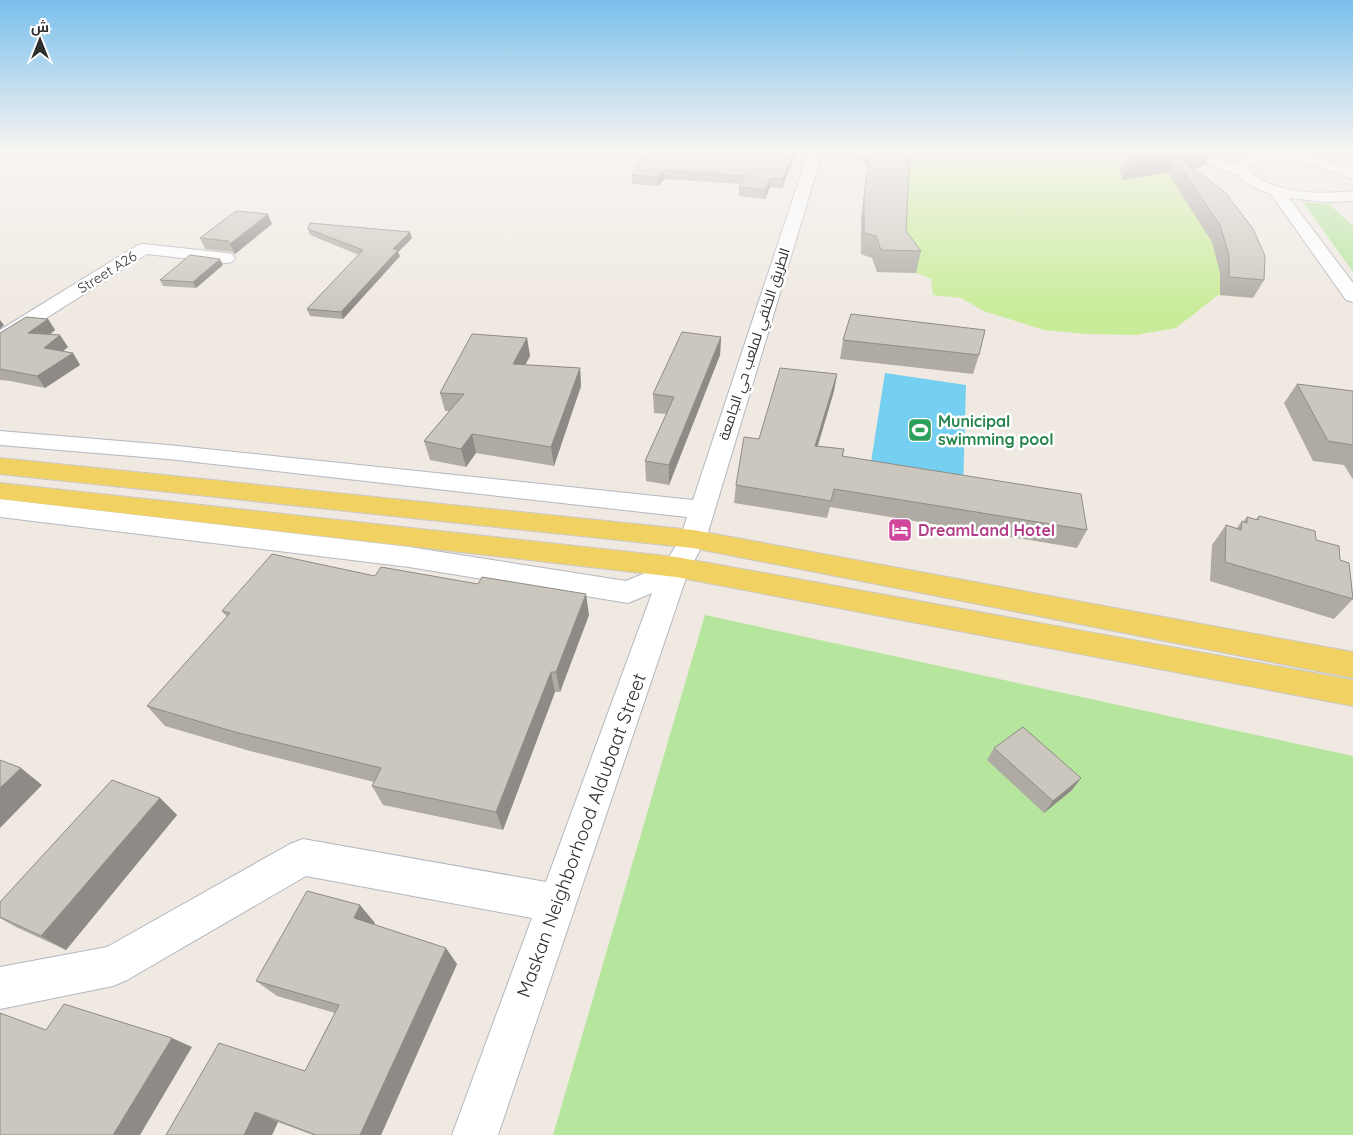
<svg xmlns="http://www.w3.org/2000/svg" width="1353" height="1135" font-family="Quicksand,Cairo,sans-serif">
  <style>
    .green { fill: #b6e59e }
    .pitch { fill: #c9ec9a }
    .water { fill: #75cff0 }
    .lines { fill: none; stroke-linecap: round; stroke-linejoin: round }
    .minor-casing { stroke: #b4b7c1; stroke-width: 2 }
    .major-casing { stroke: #c9c9c9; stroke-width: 2 }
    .minor { fill: #fff; fill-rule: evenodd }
    .major { fill: #f2d163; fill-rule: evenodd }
    .wall { fill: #afaba4 }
    .shaded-wall { fill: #8e8b86 }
    .building { fill: #cbc7bf; stroke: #8e8b86 }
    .labels { text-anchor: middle; stroke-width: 5; stroke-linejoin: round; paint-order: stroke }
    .far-street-label { font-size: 14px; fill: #2e2e2e; stroke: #fff }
    .leisure-label { font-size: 16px; font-weight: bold; fill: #27864d; stroke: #fff; text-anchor: start }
    .hotel-label { font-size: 16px; font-weight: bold; fill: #b23c85; stroke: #fff; text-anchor: start }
    .near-street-label { font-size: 19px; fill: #2e2e2e; stroke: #fff }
  </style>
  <rect width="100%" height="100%" fill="#efe9e1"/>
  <g class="green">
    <polygon points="1303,202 1329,204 1353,226 1353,272"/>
    <polygon points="705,615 1353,756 1353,1135 553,1135"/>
  </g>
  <polygon class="pitch" points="884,150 1125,150 1152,159 1176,171 1253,298 1218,295 1176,328 1136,335 1086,334 1044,330 984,311 961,298 933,295 931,279 916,273 877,272 872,258 861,254 861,217"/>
  <polygon class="water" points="885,373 966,385 963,490 869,475"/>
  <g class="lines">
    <defs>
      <g id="minor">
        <polygon points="809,150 823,150 706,539 688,572 498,1135 452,1135 532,918 306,876 127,980 113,986 0,1009 0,967 107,947 290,844 303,839 546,882 652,593 628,603 409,567 0,517 0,499 409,547 626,581 664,565 680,539 687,517 168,459 0,445 0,431 168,445 693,500"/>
        <path d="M1173 150H1193L1235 164C1253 137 1329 158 1353 170V179C1343 177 1334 171 1324 168 1309 163 1257 153 1247 167 1267 194 1322 195 1353 191V201L1326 202 1289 198 1353 283V302L1346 300 1271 194C1259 190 1245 185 1238 175L1175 153Z"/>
        <polygon points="144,244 226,253 232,254 235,258 232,262 226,263 147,254 7,343 0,345 0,330 138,245"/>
      </g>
      <g id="major">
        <polygon points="0,458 693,530 1353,652 1353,678 693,548 0,474"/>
        <polygon points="0,483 676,557 1353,680 1353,706 676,577 0,499"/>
      </g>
    </defs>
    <use href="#minor" class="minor-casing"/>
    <use href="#major" class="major-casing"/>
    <use href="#minor" class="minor"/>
    <use href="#major" class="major"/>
  </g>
  <g class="wall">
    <polygon points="646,150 797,150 782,188 770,187 765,199 739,196 739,187 741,184 665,179 658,186 632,184 632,175"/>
    <polygon points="839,150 932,150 910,159 906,231 921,251 916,273 877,272 872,258 861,254 861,217 868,165"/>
    <polygon points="1127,150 1246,150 1245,151 1224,158 1209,154 1204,165 1193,169 1264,280 1253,298 1220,295 1220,273 1212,242 1169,175 1169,172 1122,180 1120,169"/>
    <polygon points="272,224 235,254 232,252 205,249 200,238"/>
    <polygon points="308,229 412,238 398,252 400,256 343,319 310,316 307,309 359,255 310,235"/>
    <polygon points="223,265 196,288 163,286 160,280"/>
    <polygon points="48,319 55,330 50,335 68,347 63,351 73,353 80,365 45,388 10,381 0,380 0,333"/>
    <polygon points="721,337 720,355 669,485 646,481 645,461 666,414 654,413 653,394"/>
    <polygon points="527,338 530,356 525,365 580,368 581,386 554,466 476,453 466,467 430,460 424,441 449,411 445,411 440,393"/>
    <polygon points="843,340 979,355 973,374 840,359"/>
    <polygon points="837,374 834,391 818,446 844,449 843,456 1087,530 1077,548 830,507 827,518 734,503 736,485 759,439"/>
    <polygon points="1297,384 1353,391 1353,479 1352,478 1344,465 1313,461 1284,403"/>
    <polygon points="1259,516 1316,540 1340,560 1353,599 1334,619 1210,581 1212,545 1226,525 1237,528 1242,521 1243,522 1247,517 1255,520"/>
    <polygon points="375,576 589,615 560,692 555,692 503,830 383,805 372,786 374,782 250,751 165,726 147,706 227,617 222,611"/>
    <polygon points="994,748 1072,790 1044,813 987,760"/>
    <polygon points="160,798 177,815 66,950 16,927 0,918 0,902"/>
    <polygon points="375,923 374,925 457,964 381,1135 313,1135 278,1122 272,1135 166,1135 305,1071 335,1013 277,996 256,981"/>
  </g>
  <g class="shaded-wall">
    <polygon points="795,150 797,150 782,188 783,179"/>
    <polygon points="909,150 932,150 907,160"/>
    <polygon points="1195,150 1211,150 1204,165 1193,169 1175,159 1169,172 1122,180 1131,159"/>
    <polygon points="1236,150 1246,150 1245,151 1224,158 1226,153"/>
    <polygon points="665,170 665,179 658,186 658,177"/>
    <polygon points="770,178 770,187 765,199 765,190"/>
    <polygon points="268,214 272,224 235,254 230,244"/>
    <polygon points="410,232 412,238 398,252 400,256 343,319 341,312 393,249"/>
    <polygon points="220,259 223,265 196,288 193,282"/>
    <polygon points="48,319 55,330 36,344 28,333"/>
    <polygon points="0,320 4,325 0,329"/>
    <polygon points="60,335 68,347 52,360 44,348"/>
    <polygon points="721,337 720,355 669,485 669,465"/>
    <polygon points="527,338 530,356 516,382 513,364"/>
    <polygon points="73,353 80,365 45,388 37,376"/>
    <polygon points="580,368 581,386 554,466 551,447"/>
    <polygon points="837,374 834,391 812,464 815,446"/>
    <polygon points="472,434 476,453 466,467 461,449"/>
    <polygon points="586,594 589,615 560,692 556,672"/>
    <polygon points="551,672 555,692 503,830 496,812"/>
    <polygon points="21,768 42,785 0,828 0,788"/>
    <polygon points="1081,778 1072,790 1044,813 1053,801"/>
    <polygon points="160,798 177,815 66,950 41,936"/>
    <polygon points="360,905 375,923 369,935 354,918"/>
    <polygon points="446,948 457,964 381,1135 360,1135"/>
    <polygon points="172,1038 192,1047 140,1135 113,1135"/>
    <polygon points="255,1112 278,1122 272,1135 244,1135"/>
  </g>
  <g class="building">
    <polygon points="646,150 795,150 783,179 770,178 765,190 739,187 745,176 665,170 658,177 632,175"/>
    <polygon points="870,150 910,150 906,231 921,251 881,250 876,236 864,233 864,197"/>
    <polygon points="1128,150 1195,150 1131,159"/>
    <polygon points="1216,150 1236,150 1226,153"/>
    <polygon points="1177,157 1225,192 1253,229 1265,256 1264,280 1229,277 1229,255 1220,225 1175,159"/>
    <polygon points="236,211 268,214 230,244 228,241 200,238"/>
    <polygon points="310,223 410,232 393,249 398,250 341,312 307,309 363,250 308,229"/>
    <polygon points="190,255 220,259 193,282 160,280"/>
    <polygon points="851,314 985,330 979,355 843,340"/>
    <polygon points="26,317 48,319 28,333 60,335 44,348 73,353 37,376 0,369 0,333"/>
    <polygon points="682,332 721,337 669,465 645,461 674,397 653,394"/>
    <polygon points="472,334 527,338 513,364 580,368 551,447 472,434 461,449 424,441 464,394 440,393"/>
    <polygon points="780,368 837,374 815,446 844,449 842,456 1081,494 1087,530 834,489 831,501 736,485 744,437 759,439"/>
    <polygon points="1297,384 1353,391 1353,445 1328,441"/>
    <polygon points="1259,516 1315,531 1316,540 1339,546 1340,560 1349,563 1353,599 1225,562 1226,525 1241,530 1242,521 1247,523 1247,517 1258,520"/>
    <polygon points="272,554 375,576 381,567 478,584 482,577 586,594 556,672 551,672 496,812 372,786 381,768 235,732 147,706 230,613 222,611"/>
    <polygon points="1023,727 1081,778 1053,801 994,748"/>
    <polygon points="0,760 21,768 0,788"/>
    <polygon points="112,780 160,798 41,936 0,917 0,902"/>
    <polygon points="307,891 360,905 354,918 446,948 360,1135 316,1135 255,1112 244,1135 166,1135 219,1043 305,1071 339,1005 256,981"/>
    <polygon points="64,1004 172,1038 113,1135 0,1135 0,1013 46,1030"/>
  </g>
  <linearGradient id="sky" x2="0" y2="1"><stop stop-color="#7abfeb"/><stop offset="0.49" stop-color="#f8f5f2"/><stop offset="1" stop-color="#f8f5f2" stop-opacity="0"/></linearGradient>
  <rect width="1353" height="309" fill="url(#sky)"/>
  <defs>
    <symbol id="stadium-square" viewBox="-11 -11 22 22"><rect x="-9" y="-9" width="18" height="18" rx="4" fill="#2e9e5b" stroke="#fff"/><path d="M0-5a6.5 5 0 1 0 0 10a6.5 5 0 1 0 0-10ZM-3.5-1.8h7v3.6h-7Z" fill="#fff"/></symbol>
    <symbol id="hotel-square" viewBox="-11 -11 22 22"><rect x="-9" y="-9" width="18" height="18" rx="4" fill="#d1479c" stroke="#fff"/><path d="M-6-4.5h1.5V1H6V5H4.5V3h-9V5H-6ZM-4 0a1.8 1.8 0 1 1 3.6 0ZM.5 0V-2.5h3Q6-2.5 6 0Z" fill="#fff"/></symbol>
  </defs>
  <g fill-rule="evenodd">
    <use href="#stadium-square" x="906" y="416" width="28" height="28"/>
    <use href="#hotel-square" x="886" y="516" width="28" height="28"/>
  </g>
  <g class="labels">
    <g class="far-street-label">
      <text transform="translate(107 272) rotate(-32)" y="5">Street A26</text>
      <text transform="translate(754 344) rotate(-72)" y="5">الطريق الخلفي لملعب حي الجامعة</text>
    </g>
    <g class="leisure-label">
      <text x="938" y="427">Municipal<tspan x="938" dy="18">swimming pool</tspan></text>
    </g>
    <g class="hotel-label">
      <text x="918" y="536">DreamLand Hotel</text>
    </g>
    <g class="near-street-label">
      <text transform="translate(581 835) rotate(-70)" y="7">Maskan Neighborhood Aldubaat Street</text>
    </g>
  </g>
  <g transform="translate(40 40)" stroke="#ffffff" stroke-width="4" paint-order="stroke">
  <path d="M0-4L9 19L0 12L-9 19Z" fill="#2e2e2e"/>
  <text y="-8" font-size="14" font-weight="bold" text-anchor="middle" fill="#2e2e2e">ش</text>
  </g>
</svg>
